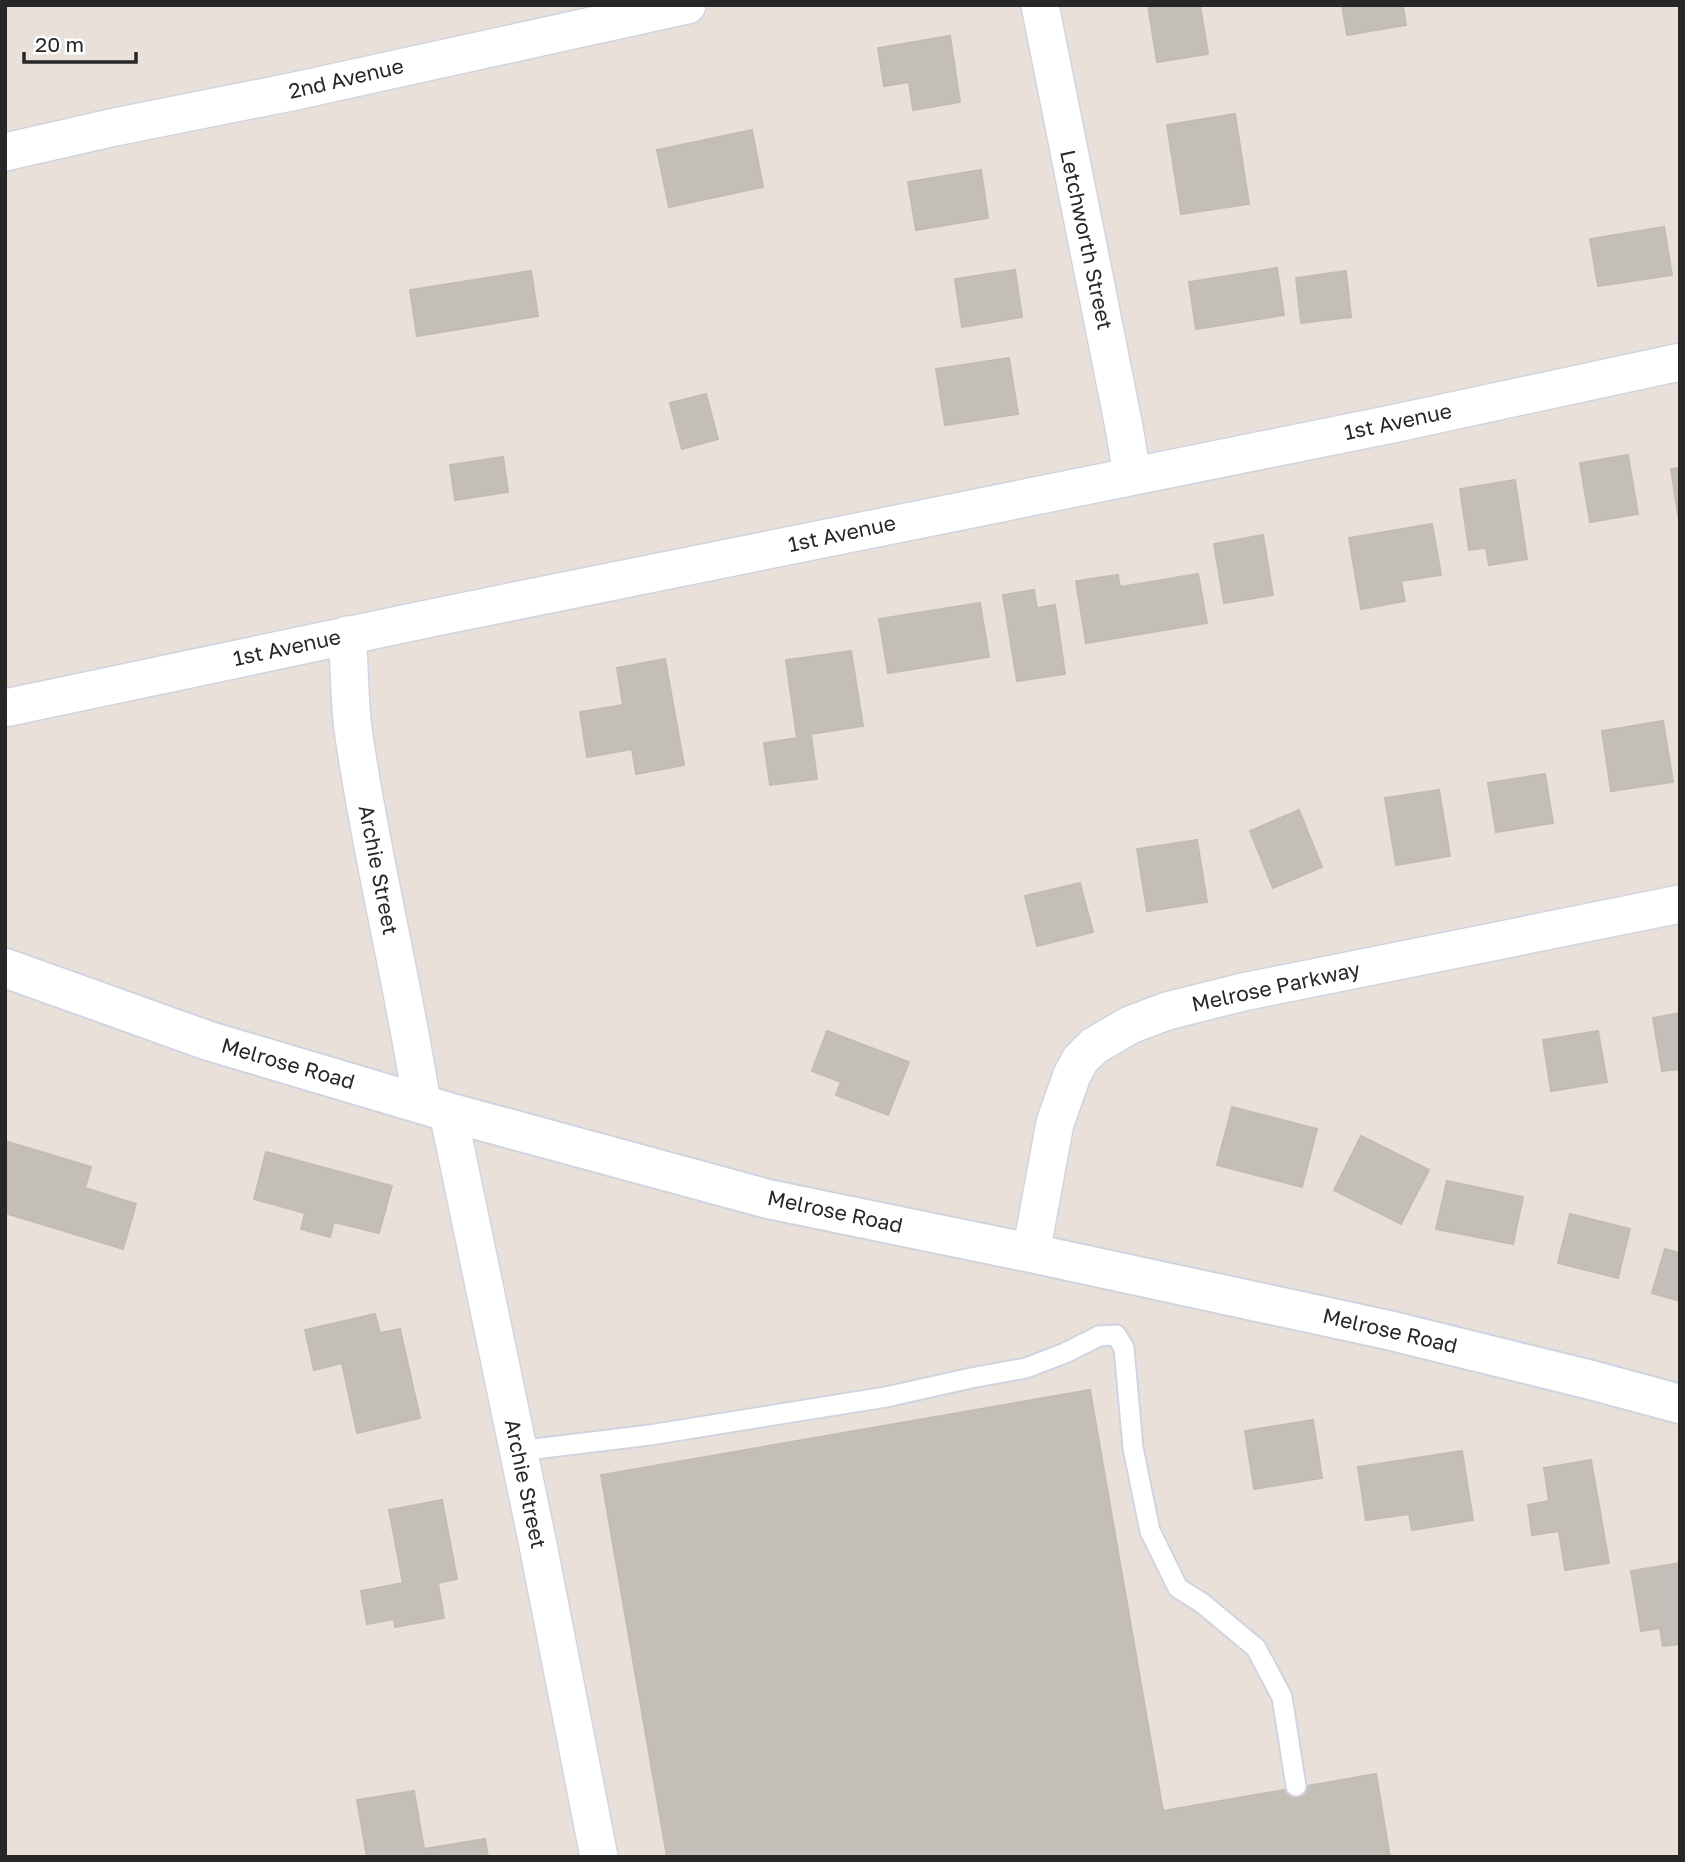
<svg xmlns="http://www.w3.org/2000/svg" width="1685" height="1862" font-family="'Golos Text',sans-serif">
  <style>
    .building { fill: #c4beb9; stroke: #c4bcb3; stroke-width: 2 }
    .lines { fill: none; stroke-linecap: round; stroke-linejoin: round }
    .lane-casing { stroke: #cfd4e0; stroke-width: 23 }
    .street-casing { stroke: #cfd4e0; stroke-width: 40 }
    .secondary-casing { stroke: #cfd4e0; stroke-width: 42 }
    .lane { stroke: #fff; stroke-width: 19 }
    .street { stroke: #fff; stroke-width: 37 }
    .secondary { stroke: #fff; stroke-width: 38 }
    .labels { text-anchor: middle; stroke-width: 5; stroke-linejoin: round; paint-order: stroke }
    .street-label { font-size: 21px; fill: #272727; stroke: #fff }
  </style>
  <rect width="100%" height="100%" fill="#e9e1d9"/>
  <g class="building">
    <polygon points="1148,5 1200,5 1208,54 1157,62"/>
    <polygon points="1342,5 1403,5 1406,25 1347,35"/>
    <polygon points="950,36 960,102 913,110 909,82 884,86 878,48"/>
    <polygon points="1235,114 1249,204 1181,214 1167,125"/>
    <polygon points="752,130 763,187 669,207 657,150"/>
    <polygon points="981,170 988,218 916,230 908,182"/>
    <polygon points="1664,227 1672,275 1598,286 1590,239"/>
    <polygon points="1277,268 1284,315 1196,329 1189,282"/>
    <polygon points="1015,270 1022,317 962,327 955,279"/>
    <polygon points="531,271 538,316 417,336 410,290"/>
    <polygon points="1346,271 1351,317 1301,323 1296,278"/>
    <polygon points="1009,358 1018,414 945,425 936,369"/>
    <polygon points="706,394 718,439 682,449 670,403"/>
    <polygon points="1628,455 1638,514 1590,522 1580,463"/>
    <polygon points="503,457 508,492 455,500 450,465"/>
    <polygon points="1680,468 1680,514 1678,515 1671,469"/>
    <polygon points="1515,480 1527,559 1489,565 1486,548 1469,550 1460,489"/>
    <polygon points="1432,524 1441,575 1401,581 1405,601 1361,609 1349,538"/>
    <polygon points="1263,535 1273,595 1224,603 1214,544"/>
    <polygon points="1198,574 1207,623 1086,643 1076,581 1118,575 1120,587"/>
    <polygon points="1034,590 1037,608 1055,605 1065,674 1017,681 1003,595"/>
    <polygon points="980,603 989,657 888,673 879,619"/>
    <polygon points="851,651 863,726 811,734 817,779 770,785 764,743 797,738 786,660"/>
    <polygon points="665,659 684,765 636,774 632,749 587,757 580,712 623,705 617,668"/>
    <polygon points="1663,721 1673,782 1611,791 1602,731"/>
    <polygon points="1545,774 1553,823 1496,832 1488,783"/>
    <polygon points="1439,790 1450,856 1396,865 1385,798"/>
    <polygon points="1299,810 1322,867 1273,888 1250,831"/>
    <polygon points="1197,840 1207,902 1147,911 1137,849"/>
    <polygon points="1080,883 1093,932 1037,946 1025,896"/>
    <polygon points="1680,1013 1680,1069 1662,1071 1653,1018"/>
    <polygon points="827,1031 909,1062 888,1115 836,1095 841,1082 812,1071"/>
    <polygon points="1598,1031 1607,1082 1551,1091 1543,1040"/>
    <polygon points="1232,1107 1317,1129 1302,1187 1217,1165"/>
    <polygon points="1361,1136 1429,1170 1401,1224 1334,1190"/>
    <polygon points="5,1141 91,1167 85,1188 136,1204 123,1249 5,1213"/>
    <polygon points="266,1152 392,1186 379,1233 334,1222 330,1237 301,1229 305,1213 254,1199"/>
    <polygon points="1447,1181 1523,1197 1513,1244 1436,1229"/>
    <polygon points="1570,1214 1630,1229 1618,1278 1558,1263"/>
    <polygon points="1665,1249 1680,1253 1680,1301 1652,1293"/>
    <polygon points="375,1314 380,1333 400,1329 420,1418 357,1433 342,1363 314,1370 305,1330"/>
    <polygon points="1090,1390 1163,1811 1376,1774 1390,1857 667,1857 601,1475"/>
    <polygon points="1313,1420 1322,1478 1254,1489 1245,1431"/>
    <polygon points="1462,1451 1473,1520 1412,1530 1409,1514 1366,1520 1358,1467"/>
    <polygon points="1591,1460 1609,1563 1565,1570 1559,1531 1532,1535 1528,1505 1549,1501 1544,1468"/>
    <polygon points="442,1500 457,1579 438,1583 444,1618 395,1627 394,1619 367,1624 361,1591 403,1583 389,1510"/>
    <polygon points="1680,1563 1680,1644 1663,1646 1660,1628 1641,1631 1631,1571"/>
    <polygon points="414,1791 424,1849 485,1839 488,1857 367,1857 357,1800"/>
  </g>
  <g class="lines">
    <defs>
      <polyline id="lane" points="518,1451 650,1435 886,1397 971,1378 1026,1368 1065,1353 1099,1336 1116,1335 1124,1348 1133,1448 1150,1531 1178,1588 1202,1603 1256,1648 1282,1697 1296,1786"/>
      <g id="street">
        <polyline points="1040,5 1124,427 1132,475"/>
        <polyline points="5,152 115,127 291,92 687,5"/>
        <path d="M347 635C350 669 349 703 354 736 372 860 403 981 422 1104"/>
        <polyline points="5,708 441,616 1392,424 1680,362"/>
        <polyline points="448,1112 538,1545 599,1857"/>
        <polyline points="1031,1253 1055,1123 1072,1075 1080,1060 1094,1046 1130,1025 1167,1011 1243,992 1680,904"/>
      </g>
      <polyline id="secondary" points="5,968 209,1041 448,1112 768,1199 1031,1253 1388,1330 1591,1380 1680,1404"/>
    </defs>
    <use href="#lane" class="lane-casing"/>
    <use href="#street" class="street-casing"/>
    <use href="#secondary" class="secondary-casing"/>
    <use href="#lane" class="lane"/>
    <use href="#street" class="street"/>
    <use href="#secondary" class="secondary"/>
  </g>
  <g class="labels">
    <g class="street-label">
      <text transform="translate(346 79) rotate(-13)" y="7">2nd Avenue</text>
      <text transform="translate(1086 240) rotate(78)" y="7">Letchworth Street</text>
      <text transform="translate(1398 422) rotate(-12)" y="7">1st Avenue</text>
      <text transform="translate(842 534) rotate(-12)" y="7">1st Avenue</text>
      <text transform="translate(287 648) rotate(-12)" y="7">1st Avenue</text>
      <text transform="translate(378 870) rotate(79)" y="7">Archie Street</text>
      <text transform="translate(1276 987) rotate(-12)" y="7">Melrose Parkway</text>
      <text transform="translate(288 1064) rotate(16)" y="7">Melrose Road</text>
      <text transform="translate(835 1212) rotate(12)" y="7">Melrose Road</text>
      <text transform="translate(1390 1331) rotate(13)" y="7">Melrose Road</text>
      <text transform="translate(525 1484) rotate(78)" y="7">Archie Street</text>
    </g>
  </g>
  <rect width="1685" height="1862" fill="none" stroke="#272727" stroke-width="14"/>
  <path d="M24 52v10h112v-10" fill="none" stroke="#272727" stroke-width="3.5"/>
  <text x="35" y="52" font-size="21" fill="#272727" stroke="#ffffff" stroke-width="5" paint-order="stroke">20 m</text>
</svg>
